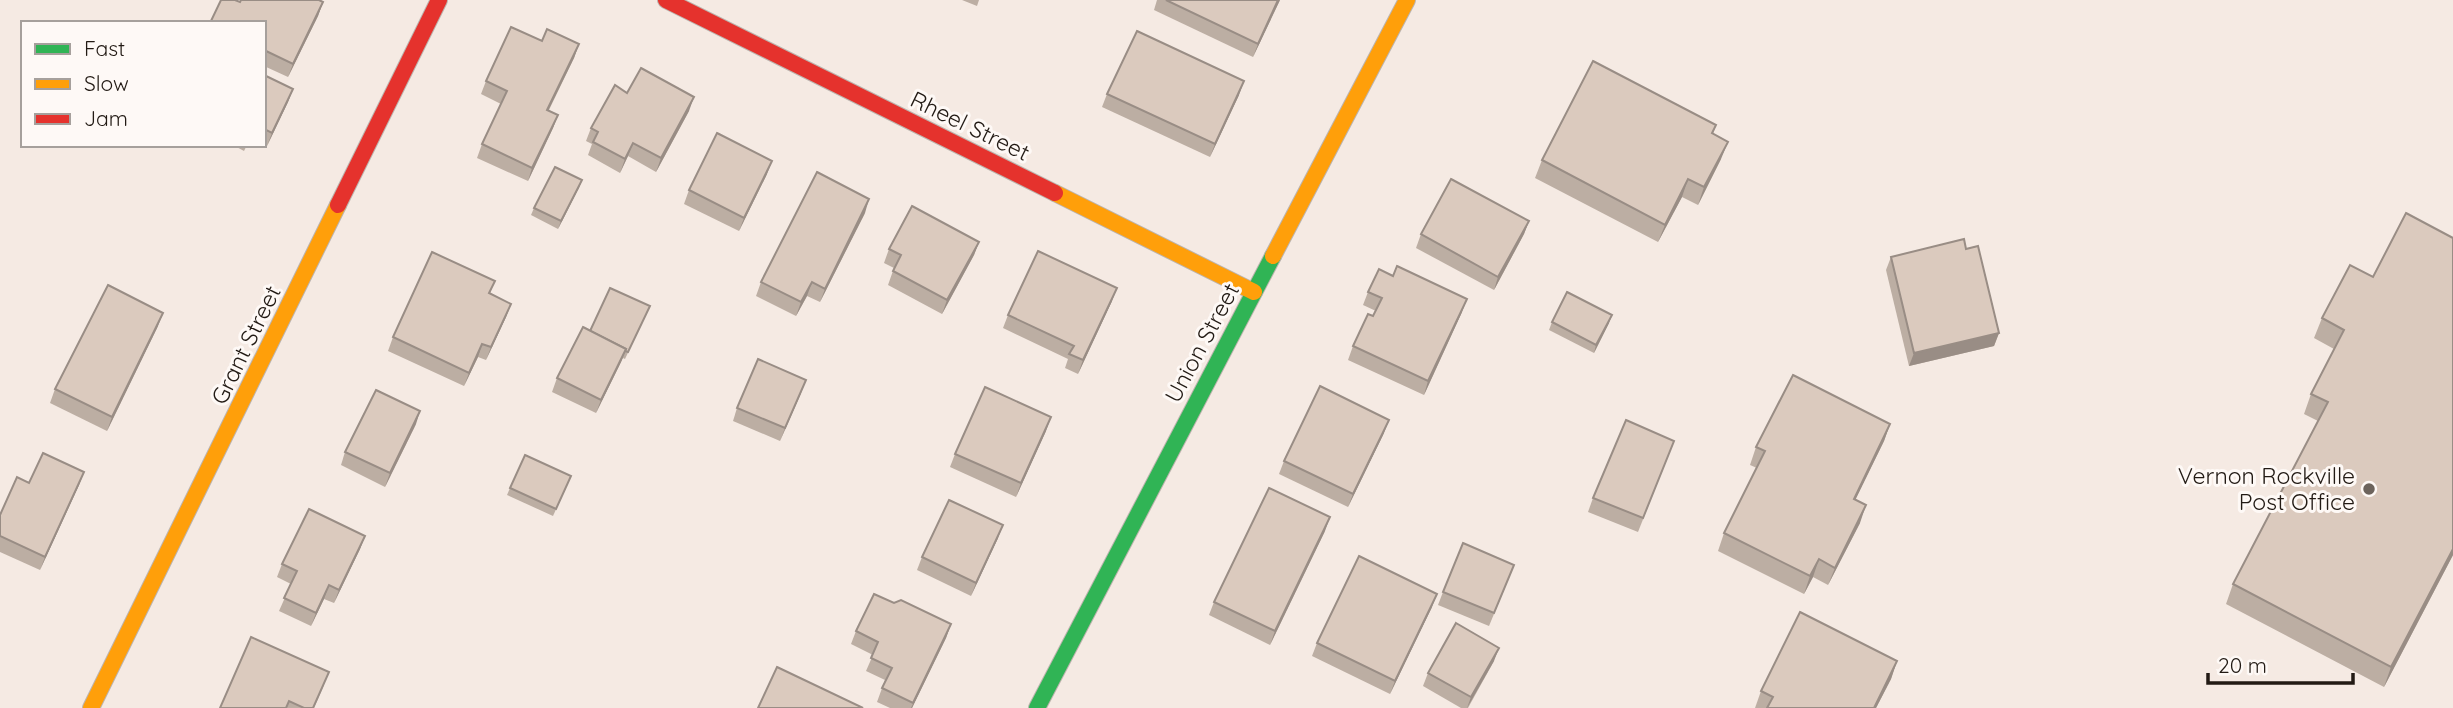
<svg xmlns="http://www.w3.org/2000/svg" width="2453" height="708" font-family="Quicksand,sans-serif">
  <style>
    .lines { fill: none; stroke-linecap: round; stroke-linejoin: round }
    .fast-casing { stroke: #bcb4ae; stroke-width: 18 }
    .slow-casing { stroke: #bcb4ae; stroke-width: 18 }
    .jam-casing { stroke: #bcb4ae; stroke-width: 18 }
    .fast { stroke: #30b455; stroke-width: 16 }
    .slow { stroke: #ff9f0a; stroke-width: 16 }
    .jam { stroke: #e5322d; stroke-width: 16 }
    .wall { fill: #bcaea3 }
    .shaded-wall { fill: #998d85 }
    .building { fill: #dbcabe; stroke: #998d85; stroke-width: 2 }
    .poi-dot { fill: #6c635c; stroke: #fef9f6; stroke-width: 2.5 }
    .labels { text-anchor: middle; stroke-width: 6; stroke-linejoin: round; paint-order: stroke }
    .street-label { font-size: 23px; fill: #221a14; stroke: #fef9f6 }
    .poi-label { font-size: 23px; fill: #221a14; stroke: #fef9f6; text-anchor: end }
  </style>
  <rect width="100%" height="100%" fill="#f5eae3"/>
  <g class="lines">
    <defs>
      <polyline id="fast" points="1037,708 1273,256"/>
      <g id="slow">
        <polyline points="1055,193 1254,292"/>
        <polyline points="1273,256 1407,0"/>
        <polyline points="91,708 338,205"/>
      </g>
      <g id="jam">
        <polyline points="666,0 1055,193"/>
        <polyline points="338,205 439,0"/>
      </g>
    </defs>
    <use href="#fast" class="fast-casing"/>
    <use href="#slow" class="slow-casing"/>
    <use href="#jam" class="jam-casing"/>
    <use href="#fast" class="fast"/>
    <use href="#slow" class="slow"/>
    <use href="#jam" class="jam"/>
  </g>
  <g class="wall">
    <polygon points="962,0 979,0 977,6"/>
    <polygon points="1157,0 1280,0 1253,57 1154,10"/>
    <polygon points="240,2 323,2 318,16 288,77 264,66 264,23"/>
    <polygon points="542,41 579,44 574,58 549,110 558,115 553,128 528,181 477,158 482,144 501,104 481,94 486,81"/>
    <polygon points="264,75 293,89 288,102 267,146 264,145"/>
    <polygon points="627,93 689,111 656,172 628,156 620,173 588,155 592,144 586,141 591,128"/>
    <polygon points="1107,94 1239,95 1210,157 1102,107"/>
    <polygon points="1716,125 1713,134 1721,159 1698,205 1682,197 1658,242 1535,178 1542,160"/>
    <polygon points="233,145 247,145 244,151"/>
    <polygon points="767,174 739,231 684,204 689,190"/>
    <polygon points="582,180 558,229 531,215 534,208"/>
    <polygon points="865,213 820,302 807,296 796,316 756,296 761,282"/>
    <polygon points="1529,221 1524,234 1494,290 1416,248 1421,234"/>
    <polygon points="979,242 974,255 942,314 888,285 894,268 884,263 889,249"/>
    <polygon points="1966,249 1999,333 1994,346 1909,366 1886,270 1891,257"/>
    <polygon points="2350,265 2453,555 2384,687 2226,604 2233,584 2318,421 2304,414 2311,394 2334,349 2314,338 2322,318"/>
    <polygon points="495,281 490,293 511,304 506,317 486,360 478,357 464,386 388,351 393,337"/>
    <polygon points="1368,292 1462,312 1424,395 1348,360 1353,346 1376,311 1363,305"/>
    <polygon points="1112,301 1078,374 1065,368 1068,359 1003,328 1008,315"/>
    <polygon points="647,313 625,359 623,358 596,413 552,392 557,378 590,331"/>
    <polygon points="1552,322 1609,323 1594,353 1549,330"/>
    <polygon points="158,326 107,431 50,403 55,389"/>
    <polygon points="801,393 780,441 733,421 737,408"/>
    <polygon points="416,424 385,487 341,465 345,452"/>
    <polygon points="1890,424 1884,441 1855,500 1860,523 1828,585 1813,577 1804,594 1718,551 1724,533 1757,468 1750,465 1756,447"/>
    <polygon points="1046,431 1016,497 950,467 955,454"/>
    <polygon points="1384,433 1348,507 1279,474 1284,461"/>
    <polygon points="1669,454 1638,532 1588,512 1593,498"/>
    <polygon points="84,472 79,485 40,570 0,552 0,515 29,483"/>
    <polygon points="568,483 553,516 507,495 510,488"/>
    <polygon points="1325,531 1270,645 1209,615 1214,602"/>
    <polygon points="365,536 360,549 334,603 324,599 311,626 279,611 291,584 277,577 282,564"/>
    <polygon points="998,538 971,596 917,570 922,557"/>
    <polygon points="1509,578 1489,626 1438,605 1443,592"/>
    <polygon points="894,603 951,624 946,638 912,708 890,708 877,702 885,680 866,671 873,655 851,644 856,631"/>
    <polygon points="1432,607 1390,694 1312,656 1317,643"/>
    <polygon points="1494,661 1468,708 1461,708 1423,686 1428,673"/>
    <polygon points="1897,661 1891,679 1876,708 1755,708 1761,691"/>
    <polygon points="324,685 314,708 220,708"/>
  </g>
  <g class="shaded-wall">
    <polygon points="1278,0 1280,0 1253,57 1258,44"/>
    <polygon points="323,2 318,16 288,77 293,64"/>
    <polygon points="579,44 574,58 542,123 547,110"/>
    <polygon points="1244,81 1239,95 1210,157 1215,144"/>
    <polygon points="293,89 288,102 267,146 272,133"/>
    <polygon points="694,97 689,111 656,172 661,158"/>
    <polygon points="558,115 553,128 528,181 532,168"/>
    <polygon points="1728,142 1721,159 1698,205 1704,187"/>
    <polygon points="633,143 628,156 620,173 625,159"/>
    <polygon points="772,161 767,174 739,231 744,218"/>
    <polygon points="1688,179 1682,197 1658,242 1665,225"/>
    <polygon points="582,180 579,188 558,229 561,221"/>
    <polygon points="869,199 865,213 820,302 825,289"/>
    <polygon points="1529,221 1524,234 1494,290 1498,277"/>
    <polygon points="979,242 974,255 942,314 947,300"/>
    <polygon points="812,282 807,296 796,316 801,302"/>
    <polygon points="1117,288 1112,301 1078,374 1083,360"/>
    <polygon points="1467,299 1462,312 1424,395 1428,381"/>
    <polygon points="511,304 506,317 486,360 491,347"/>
    <polygon points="163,313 158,326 107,431 112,417"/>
    <polygon points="1612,315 1609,323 1594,353 1596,345"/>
    <polygon points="1999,333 1994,346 1909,366 1914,353"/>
    <polygon points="482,344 478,357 464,386 469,373"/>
    <polygon points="626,349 621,362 596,413 601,400"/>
    <polygon points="806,380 801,393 780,441 785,428"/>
    <polygon points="420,411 416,424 385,487 390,473"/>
    <polygon points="1051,417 1046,431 1016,497 1021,483"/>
    <polygon points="1389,420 1384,433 1348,507 1353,494"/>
    <polygon points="1890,424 1884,441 1847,517 1854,499"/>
    <polygon points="84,472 79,485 40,570 45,557"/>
    <polygon points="1866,505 1860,523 1828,585 1835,568"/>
    <polygon points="1330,517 1325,531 1270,645 1275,631"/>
    <polygon points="1003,525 998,538 971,596 976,583"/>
    <polygon points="365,536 360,549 334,603 339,590"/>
    <polygon points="2453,549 2453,555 2384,687 2391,667"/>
    <polygon points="1819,559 1813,577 1804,594 1810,576"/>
    <polygon points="329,585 324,599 311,626 316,613"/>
    <polygon points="1437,594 1432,607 1390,694 1395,681"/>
    <polygon points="951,624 946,638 912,708 911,708"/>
    <polygon points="1499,648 1494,661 1467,708 1471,697"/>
    <polygon points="1897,661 1891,679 1876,708 1874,708"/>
  </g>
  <g class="building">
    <polygon points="221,0 235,0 240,2 241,0 319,0 323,2 293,64 264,50 264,23 210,23"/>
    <polygon points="1166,0 1278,0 1258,44"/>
    <polygon points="511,27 542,41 547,29 579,44 547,110 558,115 532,168 482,144 507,91 486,81"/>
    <polygon points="1137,31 1244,81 1215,144 1107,94"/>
    <polygon points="1593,61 1716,125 1712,133 1728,142 1704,187 1688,179 1665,225 1542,160"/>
    <polygon points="641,68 694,97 661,158 633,143 625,159 593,142 598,132 591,128 615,85 627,93"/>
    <polygon points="264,75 293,89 272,133 264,129"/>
    <polygon points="717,133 772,161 744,218 689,190"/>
    <polygon points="555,167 582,180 561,221 534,208"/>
    <polygon points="817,172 869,199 825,289 812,282 801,302 761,282"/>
    <polygon points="1451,179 1529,221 1498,277 1421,234"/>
    <polygon points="912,206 979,242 947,300 893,271 901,255 889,249"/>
    <polygon points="2406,213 2453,238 2453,549 2391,667 2233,584 2328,402 2311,394 2344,330 2322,318 2350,265 2373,277"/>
    <polygon points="1964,239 1966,249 1978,246 1999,333 1914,353 1891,257"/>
    <polygon points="1038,251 1117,288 1083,360 1069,354 1074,346 1008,315"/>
    <polygon points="432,252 495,281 489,293 511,304 491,347 482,344 469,373 393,337"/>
    <polygon points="1397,266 1467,299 1428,381 1353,346 1368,314 1373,316 1382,298 1368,292 1379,269 1393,276"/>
    <polygon points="108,285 163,313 112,417 55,389"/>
    <polygon points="610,288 650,306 628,352 625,351 626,349 590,331"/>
    <polygon points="1567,292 1612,315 1596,345 1552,322"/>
    <polygon points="583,327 626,349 601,400 557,378"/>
    <polygon points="758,359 806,380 785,428 737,408"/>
    <polygon points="1793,375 1890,424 1854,499 1866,505 1835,568 1819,559 1810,576 1724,533 1765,451 1756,447"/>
    <polygon points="1320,386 1389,420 1353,494 1284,461"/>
    <polygon points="985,387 1051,417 1021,483 955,454"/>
    <polygon points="376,390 420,411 390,473 345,452"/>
    <polygon points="1626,420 1674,441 1643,518 1593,498"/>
    <polygon points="43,453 84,472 45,557 0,536 0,515 17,477 29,483"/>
    <polygon points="525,455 571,476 556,509 510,488"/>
    <polygon points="1269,488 1330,517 1275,631 1214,602"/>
    <polygon points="949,500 1003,525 976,583 922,557"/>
    <polygon points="309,509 365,536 339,590 329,585 316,613 284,598 297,571 282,564"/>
    <polygon points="1463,543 1514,565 1494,613 1443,592"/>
    <polygon points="1359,556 1437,594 1395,681 1317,643"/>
    <polygon points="874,594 894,603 901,600 951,624 913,703 882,688 892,668 871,658 878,642 856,631"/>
    <polygon points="1800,612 1897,661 1874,708 1767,708 1773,697 1761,691"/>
    <polygon points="1456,623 1499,648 1471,697 1428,673"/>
    <polygon points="251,637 329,672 313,708 304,708 289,701 286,708 220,708"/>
    <polygon points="777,667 863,708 758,708"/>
  </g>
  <circle class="poi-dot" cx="2369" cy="489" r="7"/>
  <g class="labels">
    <g class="street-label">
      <text transform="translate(970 126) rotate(26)" y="8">Rheel Street</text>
      <text transform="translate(1202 343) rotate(-62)" y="8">Union Street</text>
      <text transform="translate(246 345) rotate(-64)" y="8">Grant Street</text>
    </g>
    <g class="poi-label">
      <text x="2355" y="484">Vernon Rockville<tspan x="2355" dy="26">Post Office</tspan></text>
    </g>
  </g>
  <rect x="21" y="21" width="245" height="126" fill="#fef9f6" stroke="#a6a09c" stroke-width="2"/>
  <rect x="35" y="44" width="35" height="10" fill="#30b455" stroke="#a6a09c" stroke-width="2"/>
  <text x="84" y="56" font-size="21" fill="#221a14">Fast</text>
  <rect x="35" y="79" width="35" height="10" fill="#ff9f0a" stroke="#a6a09c" stroke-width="2"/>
  <text x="84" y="91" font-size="21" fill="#221a14">Slow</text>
  <rect x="35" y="114" width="35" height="10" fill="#e5322d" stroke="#a6a09c" stroke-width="2"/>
  <text x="84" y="126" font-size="21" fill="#221a14">Jam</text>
  <path d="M2208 673v10h145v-10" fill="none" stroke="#221a14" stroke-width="3.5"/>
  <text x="2218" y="673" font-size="21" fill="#221a14" stroke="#fef9f6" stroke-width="5" paint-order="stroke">20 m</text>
</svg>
